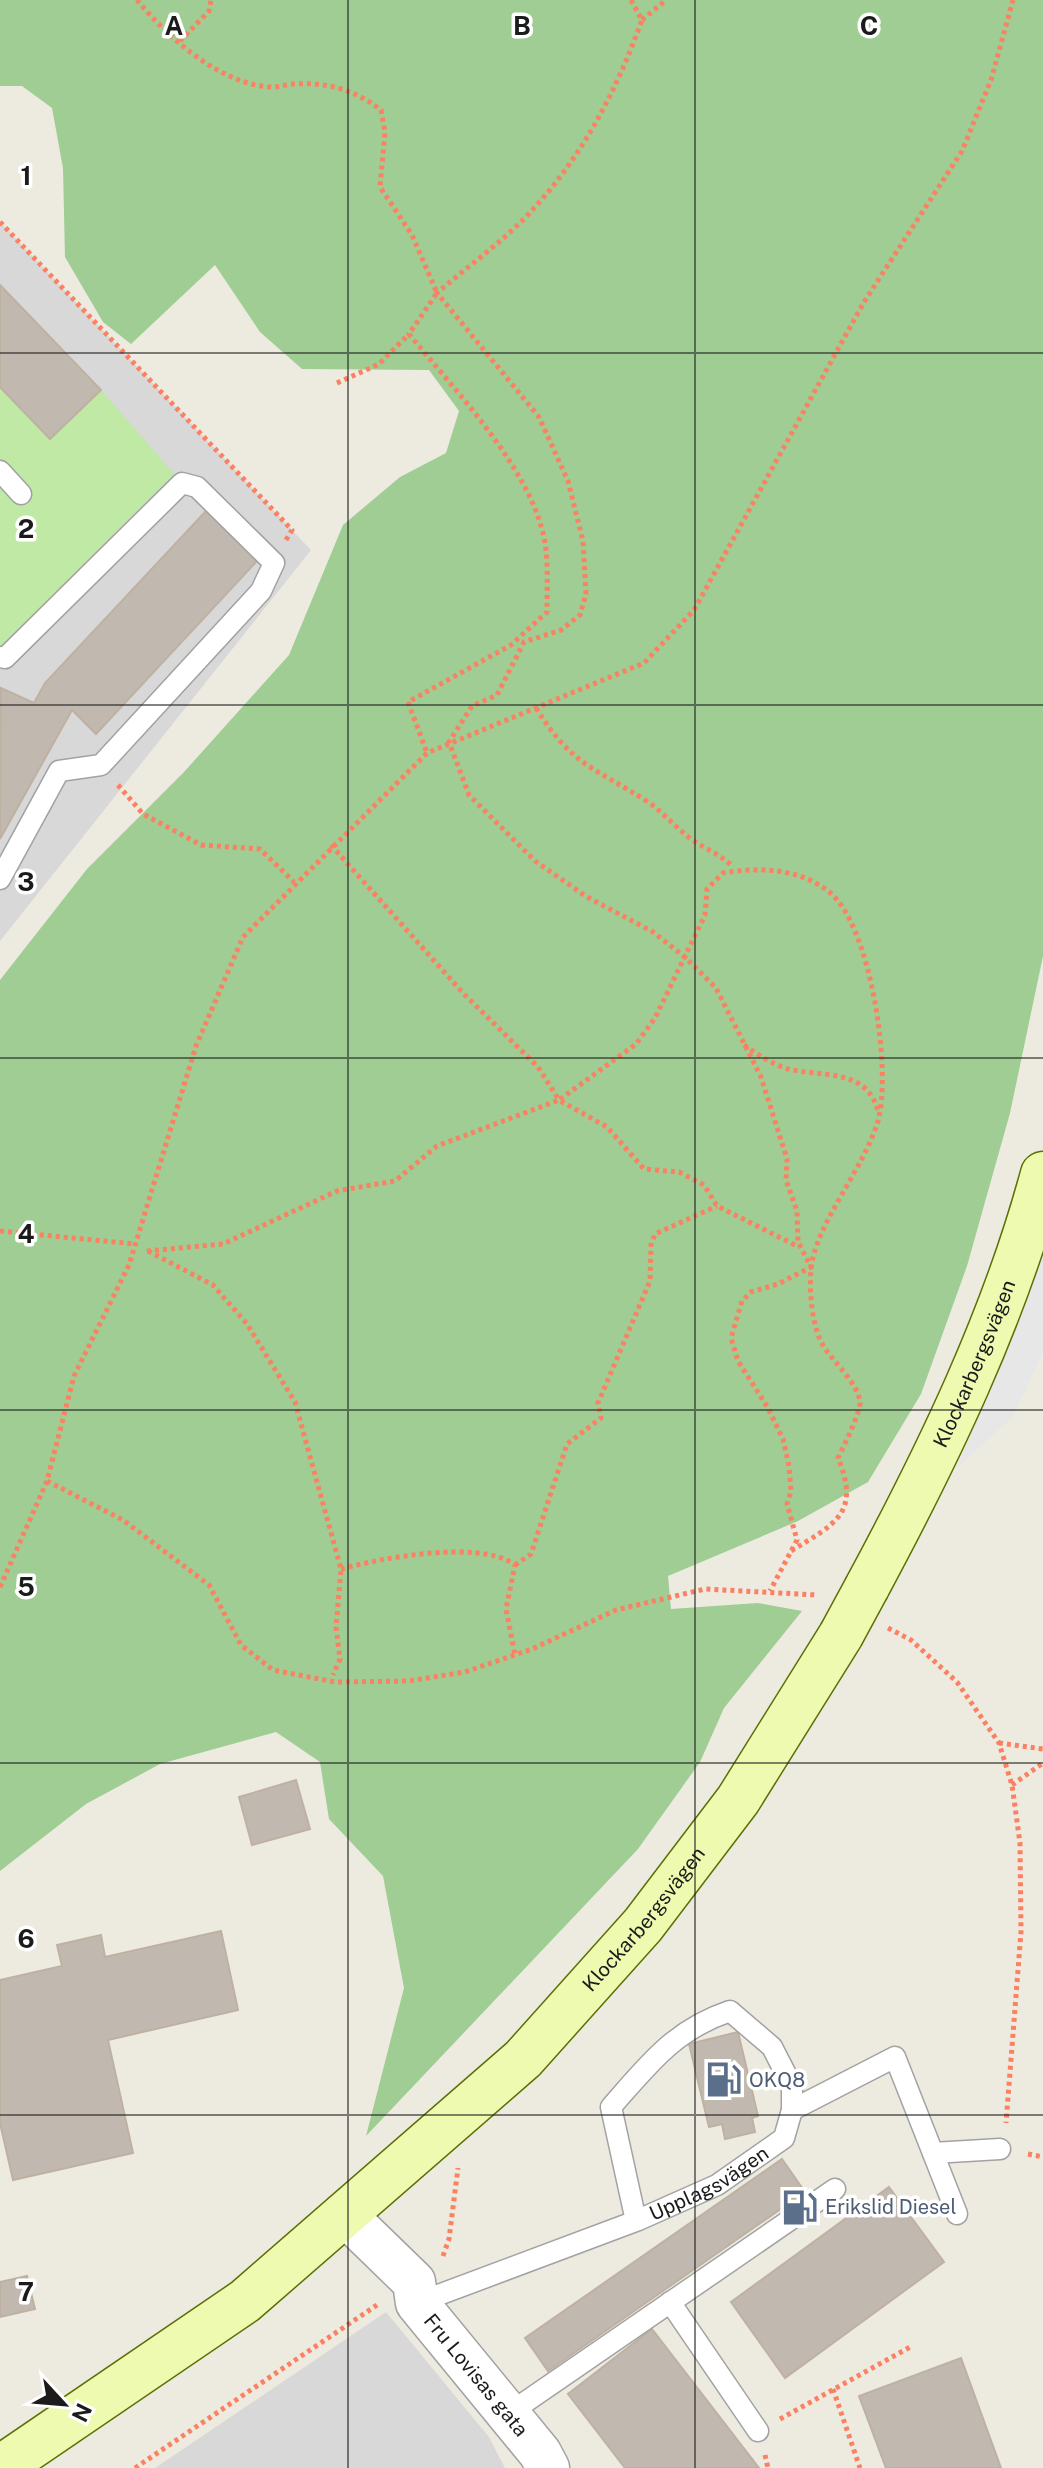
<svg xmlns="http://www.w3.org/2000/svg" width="1043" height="2468" font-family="'Public Sans',sans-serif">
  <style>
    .residential { fill: #d9d8d8 }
    .grass { fill: #bfe9a4 }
    .forest { fill: #9fcd94 }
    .parking { fill: #e7e7e7 }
    .building { fill: #c1b9b0; stroke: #beb1a2; stroke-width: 2 }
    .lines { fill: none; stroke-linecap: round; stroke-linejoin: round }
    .lane-casing { stroke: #a2a2a2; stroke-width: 23 }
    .street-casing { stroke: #a2a2a2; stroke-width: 45 }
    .secondary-casing { stroke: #5a7004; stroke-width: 47 }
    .path { stroke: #fb8163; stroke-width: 5; stroke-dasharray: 4 4; stroke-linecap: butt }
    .lane { stroke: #fff; stroke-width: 20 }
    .street { stroke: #fff; stroke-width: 42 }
    .secondary { stroke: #effab1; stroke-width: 44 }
    .secondary-bridge-casing { stroke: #5a7004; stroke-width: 47; stroke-linecap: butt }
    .secondary-bridge { stroke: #effab1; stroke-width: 44 }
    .grid { fill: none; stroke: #1b1b1b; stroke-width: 2; stroke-opacity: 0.55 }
    .labels { text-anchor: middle; stroke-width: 7; stroke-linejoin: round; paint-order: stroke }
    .street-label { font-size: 20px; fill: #1b1b1b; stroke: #fff }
    .service-label { font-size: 20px; fill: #4e5e75; stroke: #fff; text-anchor: start }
    .grid-label { font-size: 26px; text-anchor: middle; font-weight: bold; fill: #1b1b1b; stroke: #fff; stroke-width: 7; stroke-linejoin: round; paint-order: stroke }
  </style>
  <rect width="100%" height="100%" fill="#edeae0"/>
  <g class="residential">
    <polygon points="0,222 311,550 0,941"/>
    <polygon points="386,2312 489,2437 505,2468 155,2468"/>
  </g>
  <polygon class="grass" points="0,384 50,439 101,390 182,483 0,654"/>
  <polygon class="forest" points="0,0 1043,0 1043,956 1010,1113 967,1266 921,1394 868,1482 798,1521 668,1576 671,1609 758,1603 802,1611 724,1708 700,1762 638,1849 366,2136 404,1988 383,1876 329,1819 320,1762 276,1732 160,1764 86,1804 0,1871 0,980 87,869 184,772 289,655 343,525 400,477 446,453 459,411 429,370 302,369 260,332 215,265 131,344 103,322 65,257 63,168 52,108 22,86 0,86"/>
  <polygon class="parking" points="1043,1247 1043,1352 1013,1416 957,1469"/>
  <g class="building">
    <polygon points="0,285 101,390 50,439 0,387"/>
    <polygon points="206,511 258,560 96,734 72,710 0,839 1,688 34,703 45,683"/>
    <polygon points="296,1780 310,1829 252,1845 239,1797"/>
    <polygon points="221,1931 238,2010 108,2040 133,2153 13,2180 0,2123 0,1980 62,1966 57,1945 101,1935 105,1957"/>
    <polygon points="738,2032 758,2116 752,2118 755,2132 725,2139 722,2124 709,2127 689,2044"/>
    <polygon points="782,2159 805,2192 548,2371 525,2338"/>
    <polygon points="889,2187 944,2262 785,2378 731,2302"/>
    <polygon points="27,2276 35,2309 0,2317 0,2282"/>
    <polygon points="652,2329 759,2468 625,2468 568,2394"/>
    <polygon points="961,2358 1001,2468 886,2468 859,2396"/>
  </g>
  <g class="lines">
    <defs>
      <g id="lane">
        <polyline points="0,471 21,494"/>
        <polyline points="0,657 5,658 182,483 197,487 274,563 261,591 101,765 59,771 0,879"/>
        <polyline points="792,2110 895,2057 957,2214"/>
        <polyline points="933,2153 1000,2149"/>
        <polyline points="670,2302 758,2431"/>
        <path id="s1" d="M417 2303 636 2221 717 2185 784 2138 792 2110V2086L772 2047 730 2011C674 2030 649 2064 611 2107L636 2221"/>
        <polyline points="508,2414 835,2189"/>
      </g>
      <g id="street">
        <path id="s2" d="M344 2214 414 2282 417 2303 540 2453 548 2468"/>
      </g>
      <g id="secondary">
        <path id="s3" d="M867 1587C938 1455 1004 1319 1043 1174"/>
        <path id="s4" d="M0 2468 245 2301 523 2059 643 1925 738 1800 841 1635"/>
      </g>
    </defs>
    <use href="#lane" class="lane-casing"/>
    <use href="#street" class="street-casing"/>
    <use href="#secondary" class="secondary-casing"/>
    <g class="path">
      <path d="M137 0C167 37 220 84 270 87 278 88 286 84 295 84 328 82 355 90 381 110L385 132 380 187 412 235 437 293 409 334C455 391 538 475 546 550 548 570 547 592 547 612L511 645 408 702 427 753"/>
      <path d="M631 0 642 20C617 89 585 152 535 207 507 239 469 265 437 293L539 417 568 481 583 541 586 594 580 615 561 630 524 642 497 695 472 706 449 742 469 795 535 861 587 897 653 932 686 958 716 988 761 1077 787 1159 786 1180 797 1211 798 1242 811 1267 778 1284 751 1292 742 1301 731 1338 738 1361 768 1408 783 1439 789 1466 791 1491 787 1504 797 1540 770 1591"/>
      <polyline points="642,20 666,0"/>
      <polyline points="180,41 209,11 211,0"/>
      <polyline points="0,222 292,530 286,540"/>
      <polyline points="337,383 379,364 409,334"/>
      <path d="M536 708C573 767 594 767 648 802 664 813 676 828 691 839 705 849 720 854 732 866"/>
      <polyline points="118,785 143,814 201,845 260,849 294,882"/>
      <path d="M331 845 462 992 538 1067 559 1100 636 1044 655 1018 705 915 707 889 723 873C759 867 798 868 828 891 871 923 892 1071 878 1121 864 1169 814 1226 811 1270 809 1292 812 1328 824 1347 834 1363 858 1383 860 1402 861 1411 843 1448 838 1458 861 1513 835 1524 791 1551"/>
      <path d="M744 1045C758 1055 772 1064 788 1069 821 1077 867 1068 878 1111"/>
      <polyline points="0,1231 135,1244"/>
      <polyline points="147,1251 223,1244 337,1191 395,1181 437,1146 559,1100 607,1127 644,1169 679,1172 704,1185 717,1206 797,1246"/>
      <polyline points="148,1251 213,1285 247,1324 295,1402 341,1569 336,1627 340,1659 333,1675"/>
      <polyline points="47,1481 123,1520 209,1585 241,1645 273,1670 335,1682 409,1681 465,1672 532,1649 616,1610 705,1589 817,1595"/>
      <polyline points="515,1565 531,1554 567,1444 601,1418 598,1403 650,1281 651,1245 655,1234 717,1206"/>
      <path d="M341 1569C381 1558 481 1539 515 1565L506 1609 515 1655"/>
      <polyline points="0,1587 47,1481 74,1376 129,1265 196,1046 243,937 427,753 644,663 694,610 864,302 962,151 991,80 1013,0"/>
      <polyline points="888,1628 911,1640 957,1682 999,1743 1012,1785 1020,1843 1021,1932 1006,2123"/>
      <polyline points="999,1743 1043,1749"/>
      <polyline points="1012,1785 1043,1763"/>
      <polyline points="1028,2154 1043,2157"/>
      <polyline points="443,2256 449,2239 458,2168"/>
      <polyline points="833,2389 860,2468"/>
      <polyline points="780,2419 912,2346"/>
      <polyline points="765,2455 768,2468"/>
      <polyline points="135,2468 377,2305"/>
    </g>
    <use href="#lane" class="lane"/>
    <use href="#street" class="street"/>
    <use href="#secondary" class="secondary"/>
    <defs>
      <polyline id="secondary-bridge" points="841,1635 867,1587"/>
    </defs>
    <use href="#secondary-bridge" class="secondary-bridge-casing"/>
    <use href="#secondary-bridge" class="secondary-bridge"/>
  </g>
  <path class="grid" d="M348 0V2468M695 0V2468M0 353H1043M0 705H1043M0 1058H1043M0 1410H1043M0 1763H1043M0 2115H1043"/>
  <defs>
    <symbol id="fuel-bare" viewBox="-9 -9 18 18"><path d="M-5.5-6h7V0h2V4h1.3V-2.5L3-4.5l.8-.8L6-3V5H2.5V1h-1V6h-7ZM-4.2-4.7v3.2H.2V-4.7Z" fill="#5c6f8a" stroke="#fff" stroke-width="2.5" paint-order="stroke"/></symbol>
  </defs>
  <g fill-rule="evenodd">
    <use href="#fuel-bare" x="698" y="2054" width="51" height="51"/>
    <use href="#fuel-bare" x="774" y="2182" width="51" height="51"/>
  </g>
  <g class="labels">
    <g class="street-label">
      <text dy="7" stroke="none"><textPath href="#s3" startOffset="248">Klockarbergsvägen</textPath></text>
      <text dy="7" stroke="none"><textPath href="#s4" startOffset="850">Klockarbergsvägen</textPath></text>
      <text dy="7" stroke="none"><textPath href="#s1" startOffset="316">Upplagsvägen</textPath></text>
      <text dy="7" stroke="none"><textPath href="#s2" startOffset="212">Fru Lovisas gata</textPath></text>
    </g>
    <g class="service-label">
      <text x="749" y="2087">OKQ8</text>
      <text x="825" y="2214">Erikslid Diesel</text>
    </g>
  </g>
  <g class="grid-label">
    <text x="174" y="35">A</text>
    <text x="522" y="35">B</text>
    <text x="869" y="35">C</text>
    <text x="26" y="185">1</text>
    <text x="26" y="538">2</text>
    <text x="26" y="891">3</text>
    <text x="26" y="1243">4</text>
    <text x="26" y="1596">5</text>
    <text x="26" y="1948">6</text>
    <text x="26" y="2301">7</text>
  </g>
  <g transform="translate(64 2404) rotate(116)" stroke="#ffffff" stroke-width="6" paint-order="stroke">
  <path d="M0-6L14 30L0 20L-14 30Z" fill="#1b1b1b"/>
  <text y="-12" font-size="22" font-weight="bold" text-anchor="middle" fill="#1b1b1b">N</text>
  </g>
</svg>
